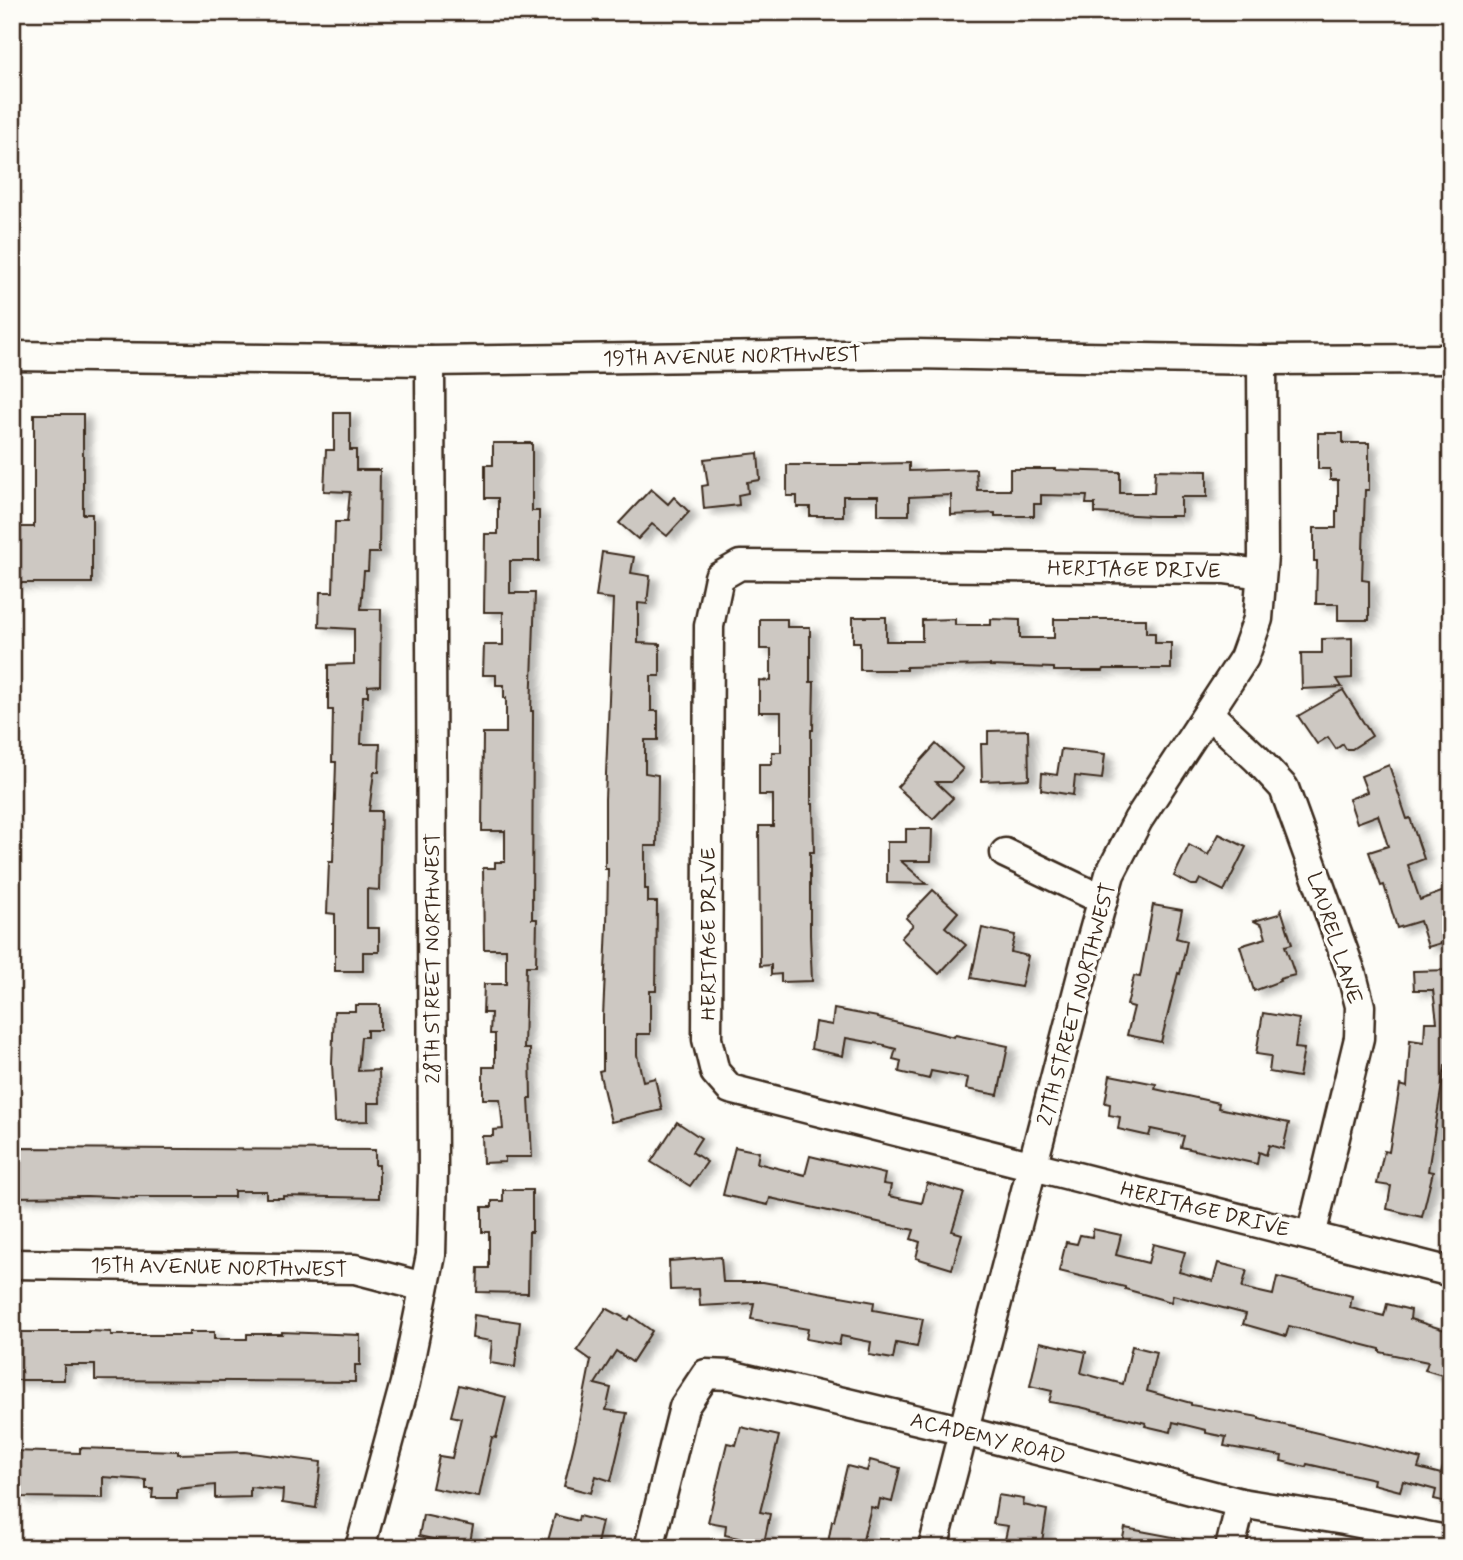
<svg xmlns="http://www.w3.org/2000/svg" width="1463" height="1560" font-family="Mynerve,sans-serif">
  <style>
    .building { fill: #cdc8c2; stroke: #3b2a1e; stroke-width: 2; filter: url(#shadow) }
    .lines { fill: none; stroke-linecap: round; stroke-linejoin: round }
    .minor-casing { stroke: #3b2a1e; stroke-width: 33 }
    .minor { stroke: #fdfcf7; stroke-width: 28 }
    .labels { text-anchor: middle; stroke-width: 7; stroke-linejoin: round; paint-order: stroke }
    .street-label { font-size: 21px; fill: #3b2a1e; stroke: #fdfcf7 }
  </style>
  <defs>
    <filter id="shadow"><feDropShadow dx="8" dy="4.5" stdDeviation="3.5" flood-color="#0004"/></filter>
  </defs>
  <rect width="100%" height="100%" fill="#fdfcf7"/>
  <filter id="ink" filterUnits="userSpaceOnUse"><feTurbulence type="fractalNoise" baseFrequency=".0143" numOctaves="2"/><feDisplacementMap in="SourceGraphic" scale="14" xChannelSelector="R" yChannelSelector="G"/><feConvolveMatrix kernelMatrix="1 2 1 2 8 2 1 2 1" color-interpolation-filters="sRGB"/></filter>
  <g filter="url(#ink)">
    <g class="building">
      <polygon points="334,413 350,413 350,450 356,450 356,470 380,470 379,553 369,553 368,571 364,571 361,609 381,609 380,685 368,686 368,696 363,696 361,744 380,744 379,772 374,772 369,811 381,811 379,890 367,889 367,928 379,928 379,952 363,952 363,971 335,971 335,914 327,913 329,862 333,862 336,762 332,762 333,710 328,710 328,665 354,664 354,629 319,627 320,592 333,592 335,522 347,522 350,492 324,491 326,450 334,450"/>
      <polygon points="34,414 83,414 83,514 92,514 92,583 12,583 12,527 34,527"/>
      <polygon points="1318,433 1343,433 1343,443 1369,443 1369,490 1365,490 1362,580 1369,581 1369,620 1338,620 1338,604 1316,604 1317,561 1314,561 1314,528 1336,528 1336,511 1338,511 1338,480 1330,480 1330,469 1318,469"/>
      <polygon points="493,443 532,443 532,511 539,511 539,561 510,561 510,593 535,593 531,711 533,711 532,919 537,919 536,966 526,966 524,1049 530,1049 531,1098 529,1098 532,1157 505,1157 505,1162 483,1163 482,1136 493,1136 493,1130 503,1129 500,1099 483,1099 483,1067 495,1067 495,1034 490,1034 491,1013 483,1013 484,984 506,984 506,949 484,949 483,868 495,868 495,862 505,862 505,831 482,831 483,733 506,733 506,698 504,698 504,685 496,685 496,675 483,675 484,645 503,645 503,612 484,612 485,534 498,534 498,498 485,498 485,465 493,465"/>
      <polygon points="758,453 760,480 747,482 748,493 738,495 739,505 704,509 702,486 708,485 704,459"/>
      <polygon points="909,463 909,471 976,469 977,490 1010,490 1010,469 1056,469 1056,470 1120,472 1120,493 1154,493 1155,470 1207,471 1207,497 1181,497 1181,516 1153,516 1095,513 1095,504 1086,504 1087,496 1041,495 1041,504 1034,504 1034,516 995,516 995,513 951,515 951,495 909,497 909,515 878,515 878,496 843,496 843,516 810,516 810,507 797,507 797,496 787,496 787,465 861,465 861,464"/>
      <polygon points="651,489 668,504 674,497 689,512 667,536 652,524 638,539 619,523"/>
      <polygon points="602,552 634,557 631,573 650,576 647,604 638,603 638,643 660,644 660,676 651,676 651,711 658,711 658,740 645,740 645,773 658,775 657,846 645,846 645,889 648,889 648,902 657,902 656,991 650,991 650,1034 637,1034 637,1055 643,1081 655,1078 662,1110 611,1122 599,1071 603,1070 603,1017 607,925 608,869 605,869 605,799 613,599 596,597"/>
      <polygon points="853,617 886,617 886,641 922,641 922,620 955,619 955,625 991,625 991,619 1020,620 1020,638 1054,638 1054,619 1146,619 1146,633 1155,633 1155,643 1171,643 1171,669 1104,669 1103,671 1054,671 1054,668 990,666 990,665 906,667 906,670 860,670 860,642 853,642"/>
      <polygon points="760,619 787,619 787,627 810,627 810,682 814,682 813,730 811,730 811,804 813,804 814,852 810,852 810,935 812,981 781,982 781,974 771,975 771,965 760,966 759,826 773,826 773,795 759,795 759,764 772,764 772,752 781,752 781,712 759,712 759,680 771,681 771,649 760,649"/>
      <polygon points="1352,638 1352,678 1337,679 1342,687 1302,689 1301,653 1322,653 1322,639"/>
      <polygon points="1343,690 1372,736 1352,749 1346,749 1343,744 1336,749 1328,737 1317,744 1298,716"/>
      <polygon points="1028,730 1029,779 982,781 981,744 988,744 988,731"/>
      <polygon points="936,744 963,769 951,782 936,782 953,798 933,819 897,787"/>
      <polygon points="1061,749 1105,754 1102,779 1075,776 1073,795 1041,790 1042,773 1057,775"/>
      <polygon points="1389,765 1407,819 1410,818 1424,859 1408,865 1420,900 1444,891 1451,912 1451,940 1428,947 1420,921 1397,928 1384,885 1381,886 1369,852 1388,846 1378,815 1357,823 1349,799 1367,792 1361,776"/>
      <polygon points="906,829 932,829 931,861 901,861 927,884 887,883 887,842 906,842"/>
      <polygon points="1219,834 1246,847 1224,891 1200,879 1197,885 1191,885 1174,876 1189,845 1208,855"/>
      <polygon points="933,890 958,912 945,927 966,945 939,974 901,938 913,925 906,918"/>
      <polygon points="1153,905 1182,910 1176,938 1187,941 1180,974 1178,973 1161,1042 1127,1035 1134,1007 1127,1005 1134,976 1140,977"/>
      <polygon points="1281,909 1292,944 1285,946 1295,975 1279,979 1280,981 1254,991 1240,946 1266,938 1262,925 1254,921 1279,914"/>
      <polygon points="982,928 1015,935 1011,952 1028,956 1021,987 971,978"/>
      <polygon points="1451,970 1451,1066 1445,1066 1428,1171 1433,1172 1422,1217 1387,1209 1391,1186 1377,1184 1384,1151 1389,1152 1400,1085 1407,1087 1410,1040 1424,1042 1425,1022 1437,1022 1433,990 1414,990 1413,971"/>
      <polygon points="355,1005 380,1005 380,1030 367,1030 367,1037 361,1037 358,1071 379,1070 380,1103 368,1103 368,1121 335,1122 332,1063 334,1011 355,1011"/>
      <polygon points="834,1009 878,1017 878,1018 954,1037 955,1035 1008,1046 998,1095 966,1089 968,1078 931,1071 929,1079 899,1072 901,1061 893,1059 896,1049 885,1046 885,1045 846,1038 843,1056 811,1049 815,1022 832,1025"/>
      <polygon points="1263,1013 1299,1019 1295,1048 1304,1049 1299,1077 1269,1072 1271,1056 1256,1054"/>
      <polygon points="1110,1075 1156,1084 1155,1089 1219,1103 1218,1108 1289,1123 1283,1149 1269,1145 1266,1155 1259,1152 1257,1164 1181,1147 1184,1136 1151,1129 1149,1136 1118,1129 1120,1117 1109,1115 1110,1104 1105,1103"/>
      <polygon points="677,1122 701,1138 692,1152 707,1162 690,1186 651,1162"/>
      <polygon points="735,1147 759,1152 757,1163 805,1175 810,1156 885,1174 883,1184 891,1185 889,1196 922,1203 927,1183 964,1193 952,1231 962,1234 952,1269 916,1258 920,1242 911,1239 914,1230 770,1198 768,1205 723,1195"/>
      <polygon points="18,1148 375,1150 375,1165 379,1165 379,1198 283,1196 283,1198 266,1198 266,1191 234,1191 234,1197 136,1197 136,1198 87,1196 12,1197 12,1163 18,1163"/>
      <polygon points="503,1190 532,1190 532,1232 529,1232 528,1293 477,1292 478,1268 489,1268 489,1232 482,1232 482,1207 492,1207 492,1201 503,1201"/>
      <polygon points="1093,1229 1121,1235 1116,1255 1148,1263 1153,1244 1185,1252 1179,1272 1213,1281 1218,1263 1247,1270 1242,1288 1273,1295 1277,1277 1352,1296 1350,1308 1384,1316 1387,1304 1411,1310 1410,1319 1451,1332 1451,1370 1444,1368 1442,1375 1425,1370 1428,1362 1380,1352 1380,1349 1289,1326 1286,1336 1243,1324 1246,1314 1173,1295 1171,1302 1125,1289 1125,1287 1059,1271 1066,1242 1077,1244 1080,1235 1092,1237"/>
      <polygon points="721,1257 723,1282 763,1282 874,1302 873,1310 923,1319 917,1347 896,1343 893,1359 869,1355 871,1342 841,1336 839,1345 806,1339 808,1329 751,1319 754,1303 700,1306 699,1289 670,1290 669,1261"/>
      <polygon points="606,1308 628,1320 631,1316 652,1331 632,1362 616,1351 595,1384 611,1388 606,1410 627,1413 611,1481 596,1476 591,1493 564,1486 576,1436 591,1360 577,1350"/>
      <polygon points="474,1315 520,1322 515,1367 490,1363 492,1341 472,1338"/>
      <polygon points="88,1331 111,1332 111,1335 189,1335 189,1332 214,1332 214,1339 247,1339 247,1334 282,1334 282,1332 360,1335 360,1365 355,1365 355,1382 95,1380 95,1365 64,1365 64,1380 12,1380 12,1332 88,1332"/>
      <polygon points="1040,1342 1086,1352 1081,1373 1123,1384 1132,1346 1156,1352 1147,1391 1191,1403 1191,1405 1259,1417 1259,1419 1372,1446 1421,1459 1418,1468 1441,1474 1446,1456 1451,1457 1451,1503 1434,1499 1436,1490 1403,1481 1400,1491 1373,1484 1374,1479 1307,1464 1306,1467 1281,1461 1282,1456 1224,1446 1226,1437 1206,1433 1206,1430 1173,1422 1171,1432 1145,1426 1146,1423 1080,1407 1049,1402 1052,1391 1030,1386"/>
      <polygon points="459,1385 506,1397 496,1438 492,1437 479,1497 432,1488 439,1456 452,1458 461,1418 451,1416"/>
      <polygon points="741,1427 779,1436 760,1512 770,1514 763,1548 735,1548 738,1538 725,1535 726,1525 708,1522 727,1443 736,1445"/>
      <polygon points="80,1448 178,1451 178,1454 244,1452 321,1462 316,1508 282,1503 283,1490 250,1487 250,1497 215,1498 215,1485 177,1489 177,1498 152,1498 153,1489 146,1489 146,1480 103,1477 103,1498 18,1497 19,1486 12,1486 12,1451 80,1453"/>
      <polygon points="870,1460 900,1468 892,1502 880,1499 878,1509 871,1507 861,1548 827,1548 832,1521 834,1521 847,1466 867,1471"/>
      <polygon points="998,1495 1024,1499 1023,1505 1047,1510 1041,1548 1026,1548 1004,1544 1008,1526 993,1524"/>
      <polygon points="423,1515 473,1526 469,1548 435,1548 437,1540 419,1536"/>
      <polygon points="555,1515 578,1521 579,1516 602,1522 596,1548 546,1548"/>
      <polygon points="1125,1528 1189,1540 1189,1548 1121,1548"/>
    </g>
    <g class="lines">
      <defs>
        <g id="minor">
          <polyline points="12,356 430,361 913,354 1262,360 1451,359"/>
          <polyline points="1261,574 1224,569 740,565 719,577 709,626 707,1039 715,1072 730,1089 1451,1272"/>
          <polyline points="1208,713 1257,759 1284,788 1352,975 1360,1006 1359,1038 1311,1236"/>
          <polyline points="1005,853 1103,900"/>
          <polyline points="12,1264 355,1269 424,1287"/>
          <polyline points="360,1548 405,1383 431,1255 433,1171 430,361"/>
          <polyline points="649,1548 684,1407 706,1374 730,1375 964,1431 1241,1503 1344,1520 1451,1541"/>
          <polyline points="933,1548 1088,952 1110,874 1138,820 1244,658 1258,619 1263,556 1262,360"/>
          <polyline points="1230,1548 1241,1503"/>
        </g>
      </defs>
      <use href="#minor" class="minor-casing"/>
      <use href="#minor" class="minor"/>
    </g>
  </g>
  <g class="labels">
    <g class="street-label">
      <text transform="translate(732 356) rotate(-1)" y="7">19TH AVENUE NORTHWEST</text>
      <text transform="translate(1134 569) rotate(1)" y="7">HERITAGE DRIVE</text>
      <text transform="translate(708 934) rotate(-90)" y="7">HERITAGE DRIVE</text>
      <text transform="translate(1335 938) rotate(72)" y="7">LAUREL LANE</text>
      <text transform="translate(432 958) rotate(-90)" y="7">28TH STREET NORTHWEST</text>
      <text transform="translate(1076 1004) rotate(-75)" y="7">27TH STREET NORTHWEST</text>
      <text transform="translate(1205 1209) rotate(14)" y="7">HERITAGE DRIVE</text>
      <text transform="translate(219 1267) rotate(1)" y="7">15TH AVENUE NORTHWEST</text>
      <text transform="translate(988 1438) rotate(14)" y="7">ACADEMY ROAD</text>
    </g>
  </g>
  <rect width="1463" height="1560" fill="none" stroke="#fdfcf7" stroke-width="42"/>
  <rect x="21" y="21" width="1421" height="1518" fill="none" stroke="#3b2a1e" stroke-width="2.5" filter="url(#ink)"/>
</svg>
